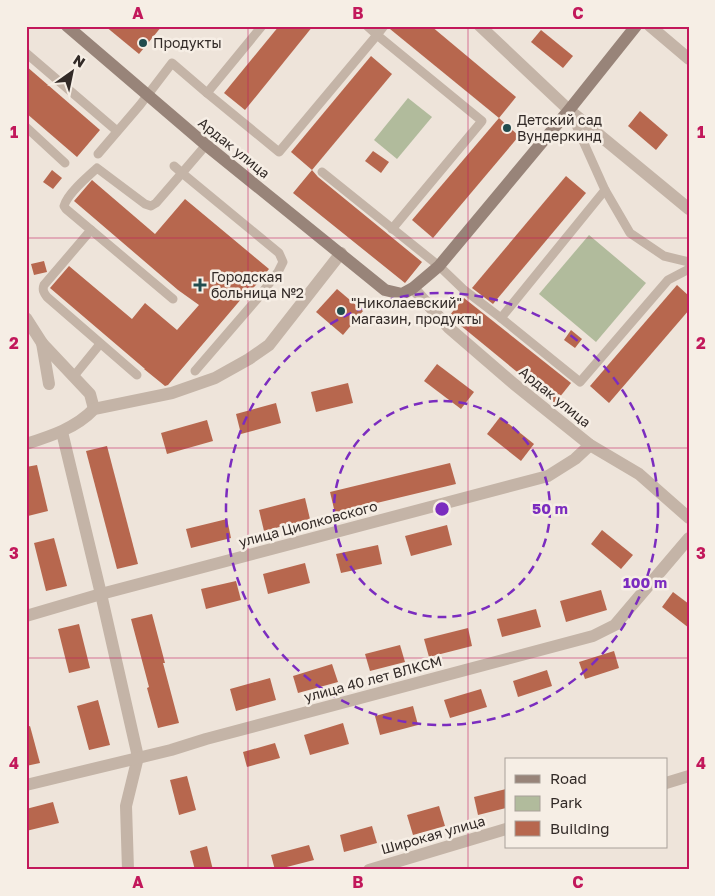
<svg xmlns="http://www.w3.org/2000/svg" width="715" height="896" font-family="'Golos Text',sans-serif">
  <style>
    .green { fill: #b1bb9c }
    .building { fill: #b7674e }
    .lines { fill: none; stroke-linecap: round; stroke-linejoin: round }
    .lane { stroke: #c4b4a7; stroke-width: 9 }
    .street { stroke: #c4b4a7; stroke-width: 12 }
    .secondary { stroke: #988479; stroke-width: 12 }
    .grid { fill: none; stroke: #c2185b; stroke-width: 1; stroke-opacity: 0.55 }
    .ring { fill: none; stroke: #7b2cbf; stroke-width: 2.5; stroke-dasharray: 9 6 }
    .poi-dot { fill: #214c4e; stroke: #f6eee5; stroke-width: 2 }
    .labels { text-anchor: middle; stroke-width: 5; stroke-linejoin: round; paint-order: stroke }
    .poi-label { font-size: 14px; fill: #322a27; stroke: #f6eee5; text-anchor: start }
    .street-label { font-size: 14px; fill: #322a27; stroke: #f6eee5 }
    .centre { fill: #7b2cbf; stroke: #f6eee5; stroke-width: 2.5 }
    .ring-label { font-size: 15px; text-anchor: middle; font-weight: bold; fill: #7b2cbf; stroke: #f6eee5; stroke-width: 5; stroke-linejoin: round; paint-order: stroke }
    .neatline { fill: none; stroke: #c2185b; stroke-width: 2 }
    .grid-label { font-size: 16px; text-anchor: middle; font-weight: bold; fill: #c2185b }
  </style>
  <rect width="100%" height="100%" fill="#eee4da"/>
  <g class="green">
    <polygon points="408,98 432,117 397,159 374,140"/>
    <polygon points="589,235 646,283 596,342 539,294"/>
  </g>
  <g class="building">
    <polygon points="105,26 162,26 139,54"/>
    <polygon points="279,26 313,26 245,110 224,93"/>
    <polygon points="390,26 431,26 516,97 499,118 390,29"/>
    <polygon points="541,30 573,56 563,68 531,42"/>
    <polygon points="371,56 392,74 312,170 291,152"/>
    <polygon points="26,66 100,130 77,157 26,113"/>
    <polygon points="640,111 668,135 656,150 628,126"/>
    <polygon points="499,118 519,136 433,238 412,220"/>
    <polygon points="373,151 389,162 381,173 365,161"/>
    <polygon points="52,170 62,178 53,189 43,182"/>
    <polygon points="312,170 318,177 422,262 405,283 293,193"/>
    <polygon points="566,176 586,193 493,304 472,288"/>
    <polygon points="92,180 155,234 185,199 269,269 250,292 248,291 168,385 165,386 144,369 145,369 50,288 69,266 132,319 145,303 177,330 199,305 178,290 74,201"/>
    <polygon points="44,261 47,272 34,275 31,264"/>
    <polygon points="677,285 689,296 689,310 609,403 590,386"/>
    <polygon points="337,289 363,311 343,335 316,312"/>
    <polygon points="464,298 571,383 555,403 449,316"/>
    <polygon points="571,330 582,339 575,348 564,340"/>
    <polygon points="437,364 474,392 461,409 424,381"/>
    <polygon points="348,383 353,403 316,412 311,392"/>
    <polygon points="276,403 281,423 241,434 236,414"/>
    <polygon points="500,417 534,444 521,461 487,434"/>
    <polygon points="207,420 213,441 167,454 161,433"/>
    <polygon points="107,446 138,564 117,569 86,451"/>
    <polygon points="450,463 456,484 335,513 330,492"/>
    <polygon points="37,465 48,511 28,516 26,507 26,467"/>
    <polygon points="305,498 310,519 264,531 259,510"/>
    <polygon points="227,519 231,538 191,548 186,529"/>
    <polygon points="447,525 452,545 411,556 405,536"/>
    <polygon points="602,530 633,555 621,569 591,544"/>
    <polygon points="54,538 67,586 46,591 34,543"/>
    <polygon points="378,545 382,564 341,573 336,554"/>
    <polygon points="305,563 310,583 268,594 263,574"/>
    <polygon points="236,581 241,600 206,609 201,589"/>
    <polygon points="601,590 607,610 566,622 560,601"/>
    <polygon points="673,592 689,604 689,628 662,607"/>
    <polygon points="536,609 541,627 502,637 497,619"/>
    <polygon points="152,614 165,663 163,663 179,723 158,728 147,688 149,687 131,619"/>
    <polygon points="79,624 90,668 69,673 58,629"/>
    <polygon points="468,628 472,646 429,657 424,639"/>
    <polygon points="400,645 405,662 370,671 365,654"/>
    <polygon points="614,651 619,668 585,679 579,662"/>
    <polygon points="332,664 338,682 298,693 293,676"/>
    <polygon points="547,670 552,686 518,697 513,681"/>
    <polygon points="270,678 276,700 236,711 230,689"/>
    <polygon points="481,689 487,707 450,718 444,700"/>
    <polygon points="98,700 110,745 89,750 77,706"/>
    <polygon points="413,706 418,725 380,735 375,716"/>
    <polygon points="343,723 349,744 310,755 304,735"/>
    <polygon points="30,726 40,763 26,766 26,727"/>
    <polygon points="275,743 280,758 247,767 243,752"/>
    <polygon points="187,776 196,810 179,815 170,780"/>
    <polygon points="506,789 506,808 478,815 474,797"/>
    <polygon points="53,802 59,823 26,831 26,809"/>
    <polygon points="439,806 445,826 413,835 407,815"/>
    <polygon points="372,826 377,843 344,852 340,835"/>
    <polygon points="309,845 314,860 275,870 271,855"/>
    <polygon points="207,846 213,870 195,870 190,851"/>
  </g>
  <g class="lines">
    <g class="lane">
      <polyline points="384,26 377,35 482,121 392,229"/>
      <polyline points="26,53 117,131"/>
      <polyline points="207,93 279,152 377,35 367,26"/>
      <polyline points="26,127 65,163"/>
      <polyline points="98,154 140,105 172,63 207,93 262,26"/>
      <polyline points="322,172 439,266 463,289 501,318 580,382 668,280 689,269"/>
      <polyline points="605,190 630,233 664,256 689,262"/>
      <polyline points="91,230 173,299"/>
      <polyline points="501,318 605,190 570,112"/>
      <polyline points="195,371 258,298 278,272 283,262 279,253 182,173 206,145"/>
      <path d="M137 375 47 297C44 293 42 290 44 285L91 230 66 209 64 206C67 194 88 176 97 168L145 204 151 206 156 203 182 173 174 166"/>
      <polyline points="74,376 100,344"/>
    </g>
    <g class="street">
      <polyline points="480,26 569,110 689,209"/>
      <polyline points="650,26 689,59"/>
      <polyline points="413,288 449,328 514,384 590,445 639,474 689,518"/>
      <polyline points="26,318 42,343 90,394 94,409"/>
      <polyline points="42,343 49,384"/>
      <polyline points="62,432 101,594 138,757 126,806 128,870"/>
      <path d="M26 444C51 436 76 428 94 409L172 393 215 378 249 359 269 345 341 253"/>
      <polyline points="26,616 101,594 548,476 575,459 590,445"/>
      <polyline points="666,783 689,776"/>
      <polyline points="26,785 171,750 206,739 593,636 615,625 689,538"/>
      <polyline points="369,870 506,829"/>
    </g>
    <polyline class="secondary" points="67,26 206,145 385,290 402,294 413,288 439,266 569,110 636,26"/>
  </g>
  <path class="grid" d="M248 26V870M468 26V870M26 238H689M26 448H689M26 658H689"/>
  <g class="ring">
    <circle cx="442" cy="509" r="108"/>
    <circle cx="442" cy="509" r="216"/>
  </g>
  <g class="poi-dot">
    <circle cx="143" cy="43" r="5"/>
    <circle cx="507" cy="128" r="5"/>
    <path d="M197.5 277.5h5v5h5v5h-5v5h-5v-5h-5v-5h5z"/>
    <circle cx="341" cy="311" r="5"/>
  </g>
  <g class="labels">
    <g class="poi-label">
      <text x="153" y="48">Продукты</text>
      <text x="517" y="125">Детский сад<tspan x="517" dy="16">Вундеркинд</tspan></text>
      <text x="211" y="282">Городская<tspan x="211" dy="16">больница №2</tspan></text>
      <text x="351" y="308">"Николаевский"<tspan x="351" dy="16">магазин, продукты</tspan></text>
    </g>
    <g class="street-label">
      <text transform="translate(234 148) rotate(39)" y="5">Ардак улица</text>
      <text transform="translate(555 397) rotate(39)" y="5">Ардак улица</text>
      <text transform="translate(308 524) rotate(-15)" y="5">улица Циолковского</text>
      <text transform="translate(373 679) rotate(-15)" y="5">улица 40 лет ВЛКСМ</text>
      <text transform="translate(433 835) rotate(-16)" y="5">Широкая улица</text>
    </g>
  </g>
  <circle cx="442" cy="509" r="8" class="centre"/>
  <g class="ring-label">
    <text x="550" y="514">50 m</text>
    <text x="645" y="588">100 m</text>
  </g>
  <rect width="715" height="896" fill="none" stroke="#f6eee5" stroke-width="55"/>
  <rect x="505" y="758" width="162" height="90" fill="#f6eee5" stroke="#a8a099"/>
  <rect x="515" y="775" width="25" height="8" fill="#988479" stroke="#a8a099"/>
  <text x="550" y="784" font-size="15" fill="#322a27">Road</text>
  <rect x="515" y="796" width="25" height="15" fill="#b1bb9c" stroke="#a8a099"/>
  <text x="550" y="808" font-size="15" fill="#322a27">Park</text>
  <rect x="515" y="821" width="25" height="15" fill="#b7674e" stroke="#a8a099"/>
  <text x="550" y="834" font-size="15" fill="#322a27">Building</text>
  <g transform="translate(72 72) rotate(33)" stroke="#f6eee5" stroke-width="4" paint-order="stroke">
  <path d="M0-4L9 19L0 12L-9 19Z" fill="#322a27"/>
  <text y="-8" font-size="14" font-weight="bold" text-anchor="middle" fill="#322a27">N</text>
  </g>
  <rect x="28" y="28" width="660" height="840" class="neatline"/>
  <g class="grid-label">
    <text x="138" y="19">A</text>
    <text x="358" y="19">B</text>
    <text x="578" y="19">C</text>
    <text x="14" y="138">1</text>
    <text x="701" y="138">1</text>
    <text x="14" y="349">2</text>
    <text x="701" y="349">2</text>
    <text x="14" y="559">3</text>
    <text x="701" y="559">3</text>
    <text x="14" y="769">4</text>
    <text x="701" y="769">4</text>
    <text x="138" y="888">A</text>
    <text x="358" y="888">B</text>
    <text x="578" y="888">C</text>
  </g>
</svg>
